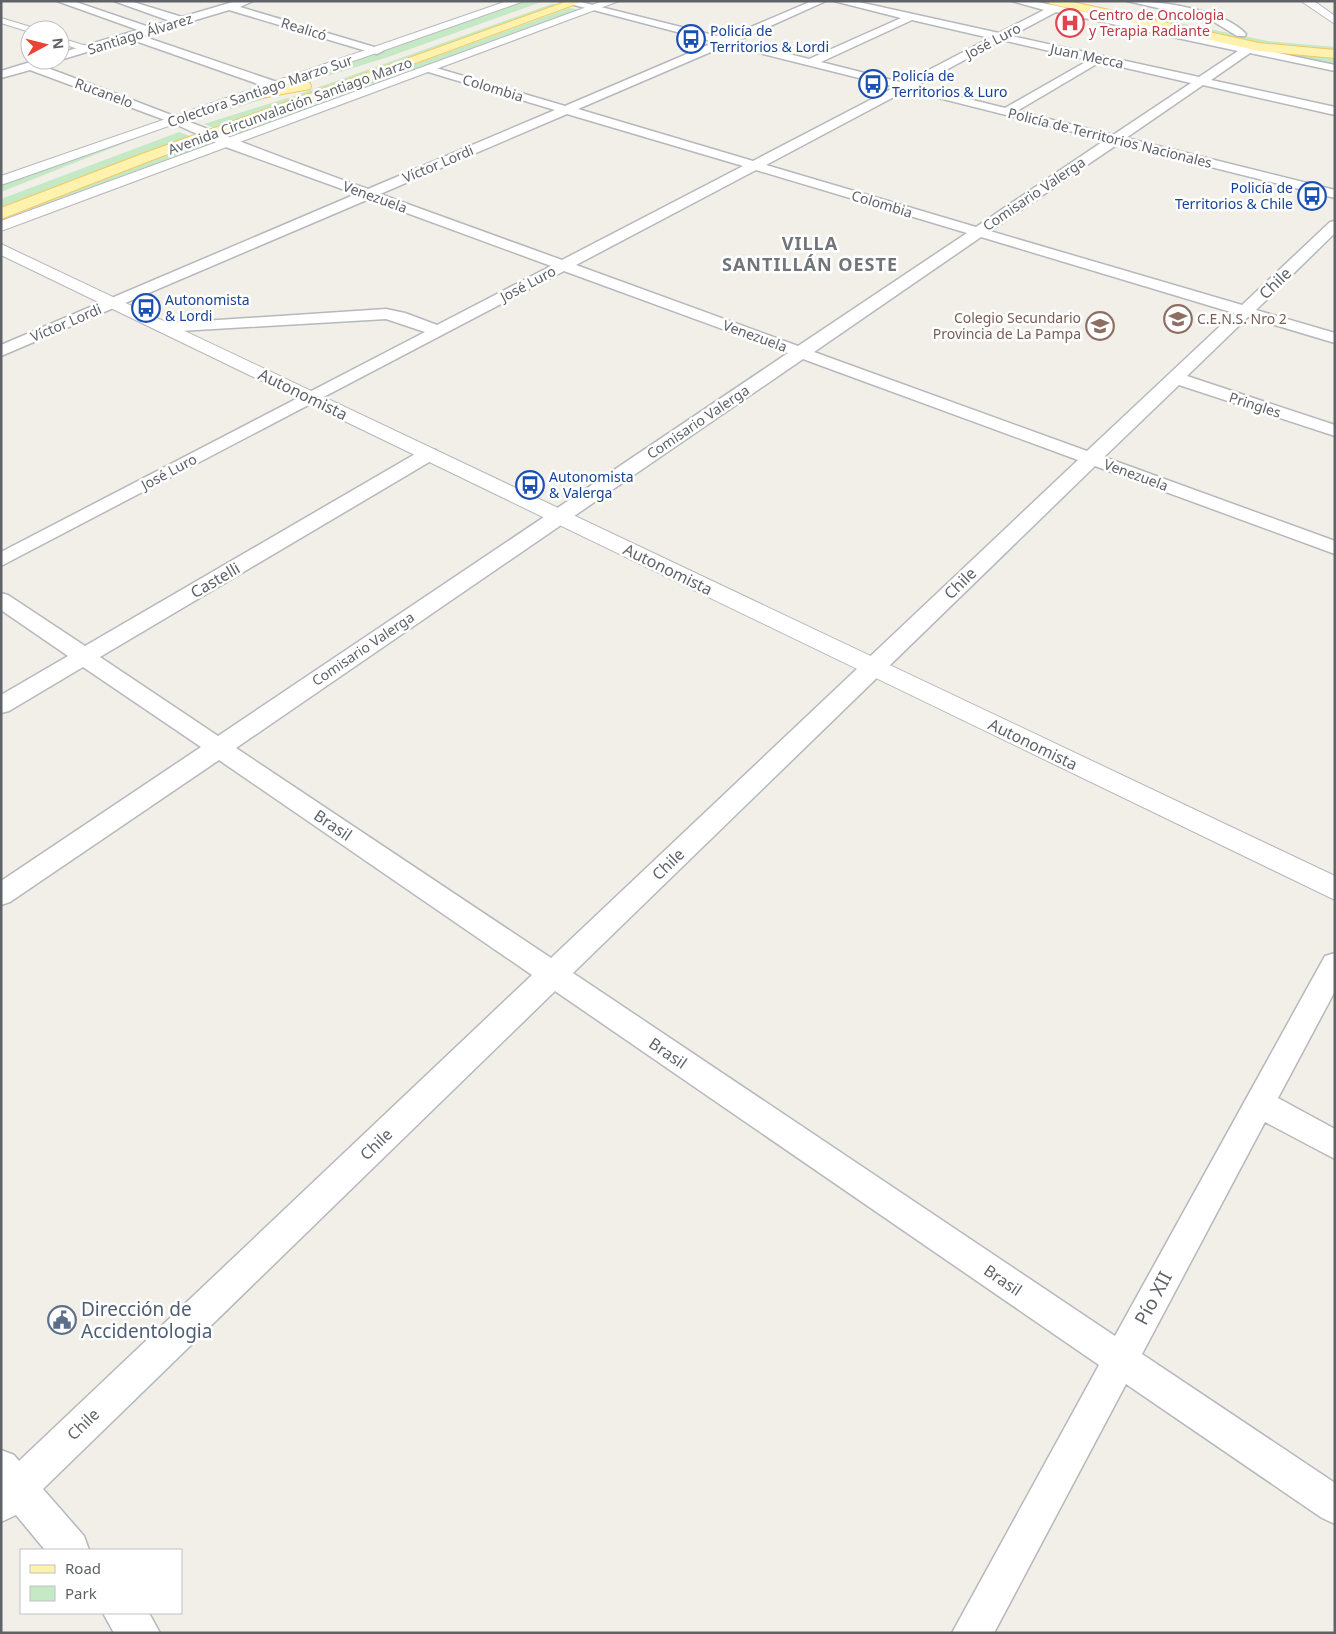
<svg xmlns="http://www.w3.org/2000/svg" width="1336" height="1634" font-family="'Noto Sans',sans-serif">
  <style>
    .green { fill: #c5e8c5 }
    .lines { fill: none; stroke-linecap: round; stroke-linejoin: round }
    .pedestrian-casing { stroke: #b5b8bc; stroke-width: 2 }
    .minor-casing { stroke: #b5b8bc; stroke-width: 3 }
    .tertiary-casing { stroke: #b5b8bc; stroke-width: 2 }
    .secondary-casing { stroke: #b6babf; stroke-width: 2 }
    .primary-casing { stroke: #f2c960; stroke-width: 2 }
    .pedestrian { fill: #fff; fill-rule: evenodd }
    .minor { fill: #fff; fill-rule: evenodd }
    .tertiary { fill: #fff; fill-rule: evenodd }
    .secondary { fill: #fff; fill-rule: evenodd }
    .primary { fill: #fff2af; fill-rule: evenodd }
    .labels { text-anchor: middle; stroke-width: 5; stroke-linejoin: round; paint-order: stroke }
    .far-health-label { font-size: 14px; fill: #be3a42; stroke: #fff; text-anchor: start }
    .far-street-label { font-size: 14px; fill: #5f6368; stroke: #fff }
    .far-transit-label { font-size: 14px; fill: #164399; stroke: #fff; text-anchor: start }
    .far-education-label { font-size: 14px; fill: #785e54; stroke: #fff; text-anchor: end }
    .street-label { font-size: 16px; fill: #5f6368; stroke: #fff }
    .far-district-label { font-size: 18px; font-weight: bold; letter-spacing: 1px; fill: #70757a; stroke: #fff }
    .near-street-label { font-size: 19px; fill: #5f6368; stroke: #fff }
    .near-service-label { font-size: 19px; fill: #4e5e75; stroke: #fff; text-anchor: start }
  </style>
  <rect width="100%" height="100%" fill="#f1efe8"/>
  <g class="green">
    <polygon points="526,1 544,1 388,57 295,86 274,89"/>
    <polygon points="1026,1 1042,1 1170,28 1335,56 1335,66"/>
    <polygon points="1060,1 1071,1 1268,41 1335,47 1335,52 1273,47"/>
    <polygon points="552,4 560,5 214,128 204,124 294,96"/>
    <polygon points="569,8 581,10 241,134 228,134 233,130"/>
    <polygon points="281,94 198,119 191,118 238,102"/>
    <polygon points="179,132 192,137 1,210 1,199"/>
    <polygon points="140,136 142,136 1,192 1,184"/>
    <polygon points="200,142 210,144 17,214 109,175"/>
  </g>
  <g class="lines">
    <defs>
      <g id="pedestrian">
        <polygon points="1,18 34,28 35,30 30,30 30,32 1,23"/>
        <polygon points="60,38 90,47 91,49 87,52 60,43"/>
      </g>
      <g id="minor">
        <polygon points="57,1 73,1 149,27 170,21 114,1 130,1 182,17 236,1 253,1 240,7 381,49 383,51 377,54 373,53 229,10 142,36 280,83 280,89 272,89 130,39 60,60 60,53 138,30"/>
        <path d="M559 1H577L725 38 812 1H826L737 41 809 59 901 18 834 1H854L999 33 1044 10 1012 1H1033L1335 65V71L1250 53 1211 80 1335 107V115L1203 85 1126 138 1335 190V198L1118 144 990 231 1242 305 1330 222 1335 221V233L1256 310 1335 333V343L1248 317 1187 376 1335 425V436L1179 385 1104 457 1335 541V554L1095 466 573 973 1115 1336 1325 956 1335 953V991L1278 1098 1335 1129V1159L1265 1122 1142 1354 1335 1483V1524L1322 1518 1126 1384 994 1633H952L1099 1365 555 991 43 1489 84 1536 89 1550H45L16 1515 1 1522V1450L14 1455 19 1461 532 975 219 760 10 902 1 905V881L201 747 83 667 9 711 1 713V695L68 656 1 610V593L8 595 85 646 422 450H436L438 454 436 458 100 657 218 736 788 353 564 271 1 566V552L425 332 386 319 163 332 157 330 155 327 157 324 386 309 405 313 437 325 551 266 369 199 1 356V345L356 194 223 146 173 123 30 70 1 78V71L37 60H51L50 63 42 66C151 106 258 150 368 189L555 110 425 71V67H433L565 106 715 42ZM1056 12 1238 51 1199 77 1011 36ZM912 20 990 38 904 83 821 62ZM1002 40 1089 60 1005 108 916 86ZM727 45 895 87 753 161 578 109ZM1100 62 1191 83 1113 135 1017 111ZM907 90 1105 140 976 227 766 165ZM567 114 743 166 562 260 380 194ZM756 170 967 233 798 346 576 265ZM981 237 1234 313 1087 451 814 352ZM803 359 1078 460 551 958 236 748Z"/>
        <path d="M1127 1C1159 1 1224 9 1246 34L1245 36H1237L1211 20Z"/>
        <polygon points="103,1613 149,1613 160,1633 114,1633"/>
      </g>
      <g id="tertiary">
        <polygon points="507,1 524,1 1,185 1,176"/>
        <polygon points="603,1 619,1 1,231 1,221"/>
        <polygon points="1,244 1335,876 1335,900 1,255"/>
      </g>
      <polygon id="secondary" points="1301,1 1314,1 1335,16 1335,24"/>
      <g id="primary">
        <polygon points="568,1 584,1 152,160 1,219 1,208 142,154"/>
        <polygon points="1046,1 1068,1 1259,43 1335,50 1335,58 1259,51 1051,4"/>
        <polygon points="305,82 310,83 311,86 310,89 245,101 238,97 245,93"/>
      </g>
    </defs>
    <use href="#pedestrian" class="pedestrian-casing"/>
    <use href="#minor" class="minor-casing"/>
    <use href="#tertiary" class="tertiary-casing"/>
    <use href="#secondary" class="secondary-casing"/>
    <use href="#primary" class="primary-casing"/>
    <use href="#pedestrian" class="pedestrian"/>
    <use href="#minor" class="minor"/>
    <use href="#tertiary" class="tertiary"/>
    <use href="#secondary" class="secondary"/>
    <use href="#primary" class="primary"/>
  </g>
  <defs>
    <symbol id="hospital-ring" viewBox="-11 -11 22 22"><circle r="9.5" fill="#fff" stroke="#e0444e" stroke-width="1.5"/><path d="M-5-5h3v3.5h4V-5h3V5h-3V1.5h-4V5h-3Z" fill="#e0444e"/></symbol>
    <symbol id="bus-ring" viewBox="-11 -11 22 22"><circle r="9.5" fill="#fff" stroke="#1a4fb4" stroke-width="1.5"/><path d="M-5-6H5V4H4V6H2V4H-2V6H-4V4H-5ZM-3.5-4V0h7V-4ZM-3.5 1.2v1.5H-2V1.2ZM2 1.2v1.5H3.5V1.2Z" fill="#1a4fb4"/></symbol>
    <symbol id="school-ring" viewBox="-11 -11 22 22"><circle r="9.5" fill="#fff" stroke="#8d6e63" stroke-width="1.5"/><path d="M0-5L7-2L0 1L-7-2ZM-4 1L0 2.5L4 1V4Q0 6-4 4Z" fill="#8d6e63"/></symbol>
    <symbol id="civic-ring" viewBox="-11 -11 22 22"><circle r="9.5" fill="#fff" stroke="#5c6f8a" stroke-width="1.5"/><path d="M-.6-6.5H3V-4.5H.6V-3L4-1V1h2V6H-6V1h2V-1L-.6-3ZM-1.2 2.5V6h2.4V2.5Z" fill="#5c6f8a"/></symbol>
  </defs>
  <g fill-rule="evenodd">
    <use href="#hospital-ring" x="1054" y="7" width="32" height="32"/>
    <use href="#bus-ring" x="675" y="23" width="32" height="32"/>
    <use href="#bus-ring" x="857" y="68" width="32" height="32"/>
    <use href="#bus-ring" x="1296" y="180" width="32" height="32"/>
    <use href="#bus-ring" x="130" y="292" width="32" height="32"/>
    <use href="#school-ring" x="1162" y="303" width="32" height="32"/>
    <use href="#school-ring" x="1084" y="310" width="32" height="32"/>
    <use href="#bus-ring" x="514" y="469" width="32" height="32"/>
    <use href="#civic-ring" x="46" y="1304" width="32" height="32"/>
  </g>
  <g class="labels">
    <g class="far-health-label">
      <text x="1089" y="20">Centro de Oncologia<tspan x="1089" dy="16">y Terapia Radiante</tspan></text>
    </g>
    <g class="far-street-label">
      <text transform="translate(304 29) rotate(17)" y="5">Realicó</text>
      <text transform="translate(140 34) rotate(-17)" y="5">Santiago Álvarez</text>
      <text transform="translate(993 41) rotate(-28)" y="5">José Luro</text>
      <text transform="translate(1087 56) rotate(12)" y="5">Juan Mecca</text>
      <text transform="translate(493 88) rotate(17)" y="5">Colombia</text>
      <text transform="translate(260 91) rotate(-19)" y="5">Colectora Santiago Marzo Sur</text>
      <text transform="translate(104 93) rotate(20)" y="5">Rucanelo</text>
      <text transform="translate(290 106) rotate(-20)" y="5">Avenida Circunvalación Santiago Marzo</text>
      <text transform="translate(1110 138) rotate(14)" y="5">Policía de Territorios Nacionales</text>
      <text transform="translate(438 164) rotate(-23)" y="5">Víctor Lordi</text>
      <text transform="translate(1034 194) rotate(-34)" y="5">Comisario Valerga</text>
      <text transform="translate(375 197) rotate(20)" y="5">Venezuela</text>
      <text transform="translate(882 204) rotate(17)" y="5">Colombia</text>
      <text transform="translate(528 284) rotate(-28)" y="5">José Luro</text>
      <text transform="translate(66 323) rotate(-23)" y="5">Víctor Lordi</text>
      <text transform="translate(755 336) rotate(20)" y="5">Venezuela</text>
      <text transform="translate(1255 405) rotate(18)" y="5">Pringles</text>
      <text transform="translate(698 422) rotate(-34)" y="5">Comisario Valerga</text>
      <text transform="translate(169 472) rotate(-28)" y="5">José Luro</text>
      <text transform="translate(1136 475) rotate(20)" y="5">Venezuela</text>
      <text transform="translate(363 649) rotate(-34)" y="5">Comisario Valerga</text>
    </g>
    <g class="far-transit-label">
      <text x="710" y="36">Policía de<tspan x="710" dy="16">Territorios &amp; Lordi</tspan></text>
      <text x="892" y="81">Policía de<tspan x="892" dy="16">Territorios &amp; Luro</tspan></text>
      <text x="1293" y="193" text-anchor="end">Policía de<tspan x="1293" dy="16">Territorios &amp; Chile</tspan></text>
      <text x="165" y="305">Autonomista<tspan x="165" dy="16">&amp; Lordi</tspan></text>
      <text x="549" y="482">Autonomista<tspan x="549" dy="16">&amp; Valerga</tspan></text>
    </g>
    <g class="far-education-label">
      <text x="1081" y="323">Colegio Secundario<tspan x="1081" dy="16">Provincia de La Pampa</tspan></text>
      <text x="1197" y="324" text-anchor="start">C.E.N.S. Nro 2</text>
    </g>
    <g class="street-label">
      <text transform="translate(1275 283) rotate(-44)" y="6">Chile</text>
      <text transform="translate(303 394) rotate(26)" y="6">Autonomista</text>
      <text transform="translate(668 569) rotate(26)" y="6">Autonomista</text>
      <text transform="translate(215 580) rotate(-30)" y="6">Castelli</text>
      <text transform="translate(960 583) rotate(-44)" y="6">Chile</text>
      <text transform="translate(1033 744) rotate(26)" y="6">Autonomista</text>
      <text transform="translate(333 825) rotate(34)" y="6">Brasil</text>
      <text transform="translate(668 864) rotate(-44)" y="6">Chile</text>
      <text transform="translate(668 1053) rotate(34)" y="6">Brasil</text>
      <text transform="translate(376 1144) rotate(-44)" y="6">Chile</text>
      <text transform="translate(1003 1280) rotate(34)" y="6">Brasil</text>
      <text transform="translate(83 1424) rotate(-44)" y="6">Chile</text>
    </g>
    <g class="far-district-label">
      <text x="810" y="250">VILLA<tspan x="810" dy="21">SANTILLÁN OESTE</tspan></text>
    </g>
    <g class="near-street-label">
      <text transform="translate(1153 1298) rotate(-62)" y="7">Pío XII</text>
    </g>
    <g class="near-service-label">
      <text x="81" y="1316">Dirección de<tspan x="81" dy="22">Accidentologia</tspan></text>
    </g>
  </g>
  <rect width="1336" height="1634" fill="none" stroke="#5f6368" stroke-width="5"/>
  <rect x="20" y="1549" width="162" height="65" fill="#ffffff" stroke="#bfc1c3"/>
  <rect x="30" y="1565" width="25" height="8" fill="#fff2af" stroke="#bfc1c3"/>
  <text x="65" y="1574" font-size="15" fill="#5f6368">Road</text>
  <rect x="30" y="1586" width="25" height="15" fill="#c5e8c5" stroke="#bfc1c3"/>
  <text x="65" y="1599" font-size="15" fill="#5f6368">Park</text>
  <g transform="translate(45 45) rotate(83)"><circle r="24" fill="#ffffff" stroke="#bfc1c3"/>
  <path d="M0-4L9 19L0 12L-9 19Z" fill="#ea4335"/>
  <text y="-8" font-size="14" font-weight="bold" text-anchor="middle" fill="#5f6368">N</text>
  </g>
</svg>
